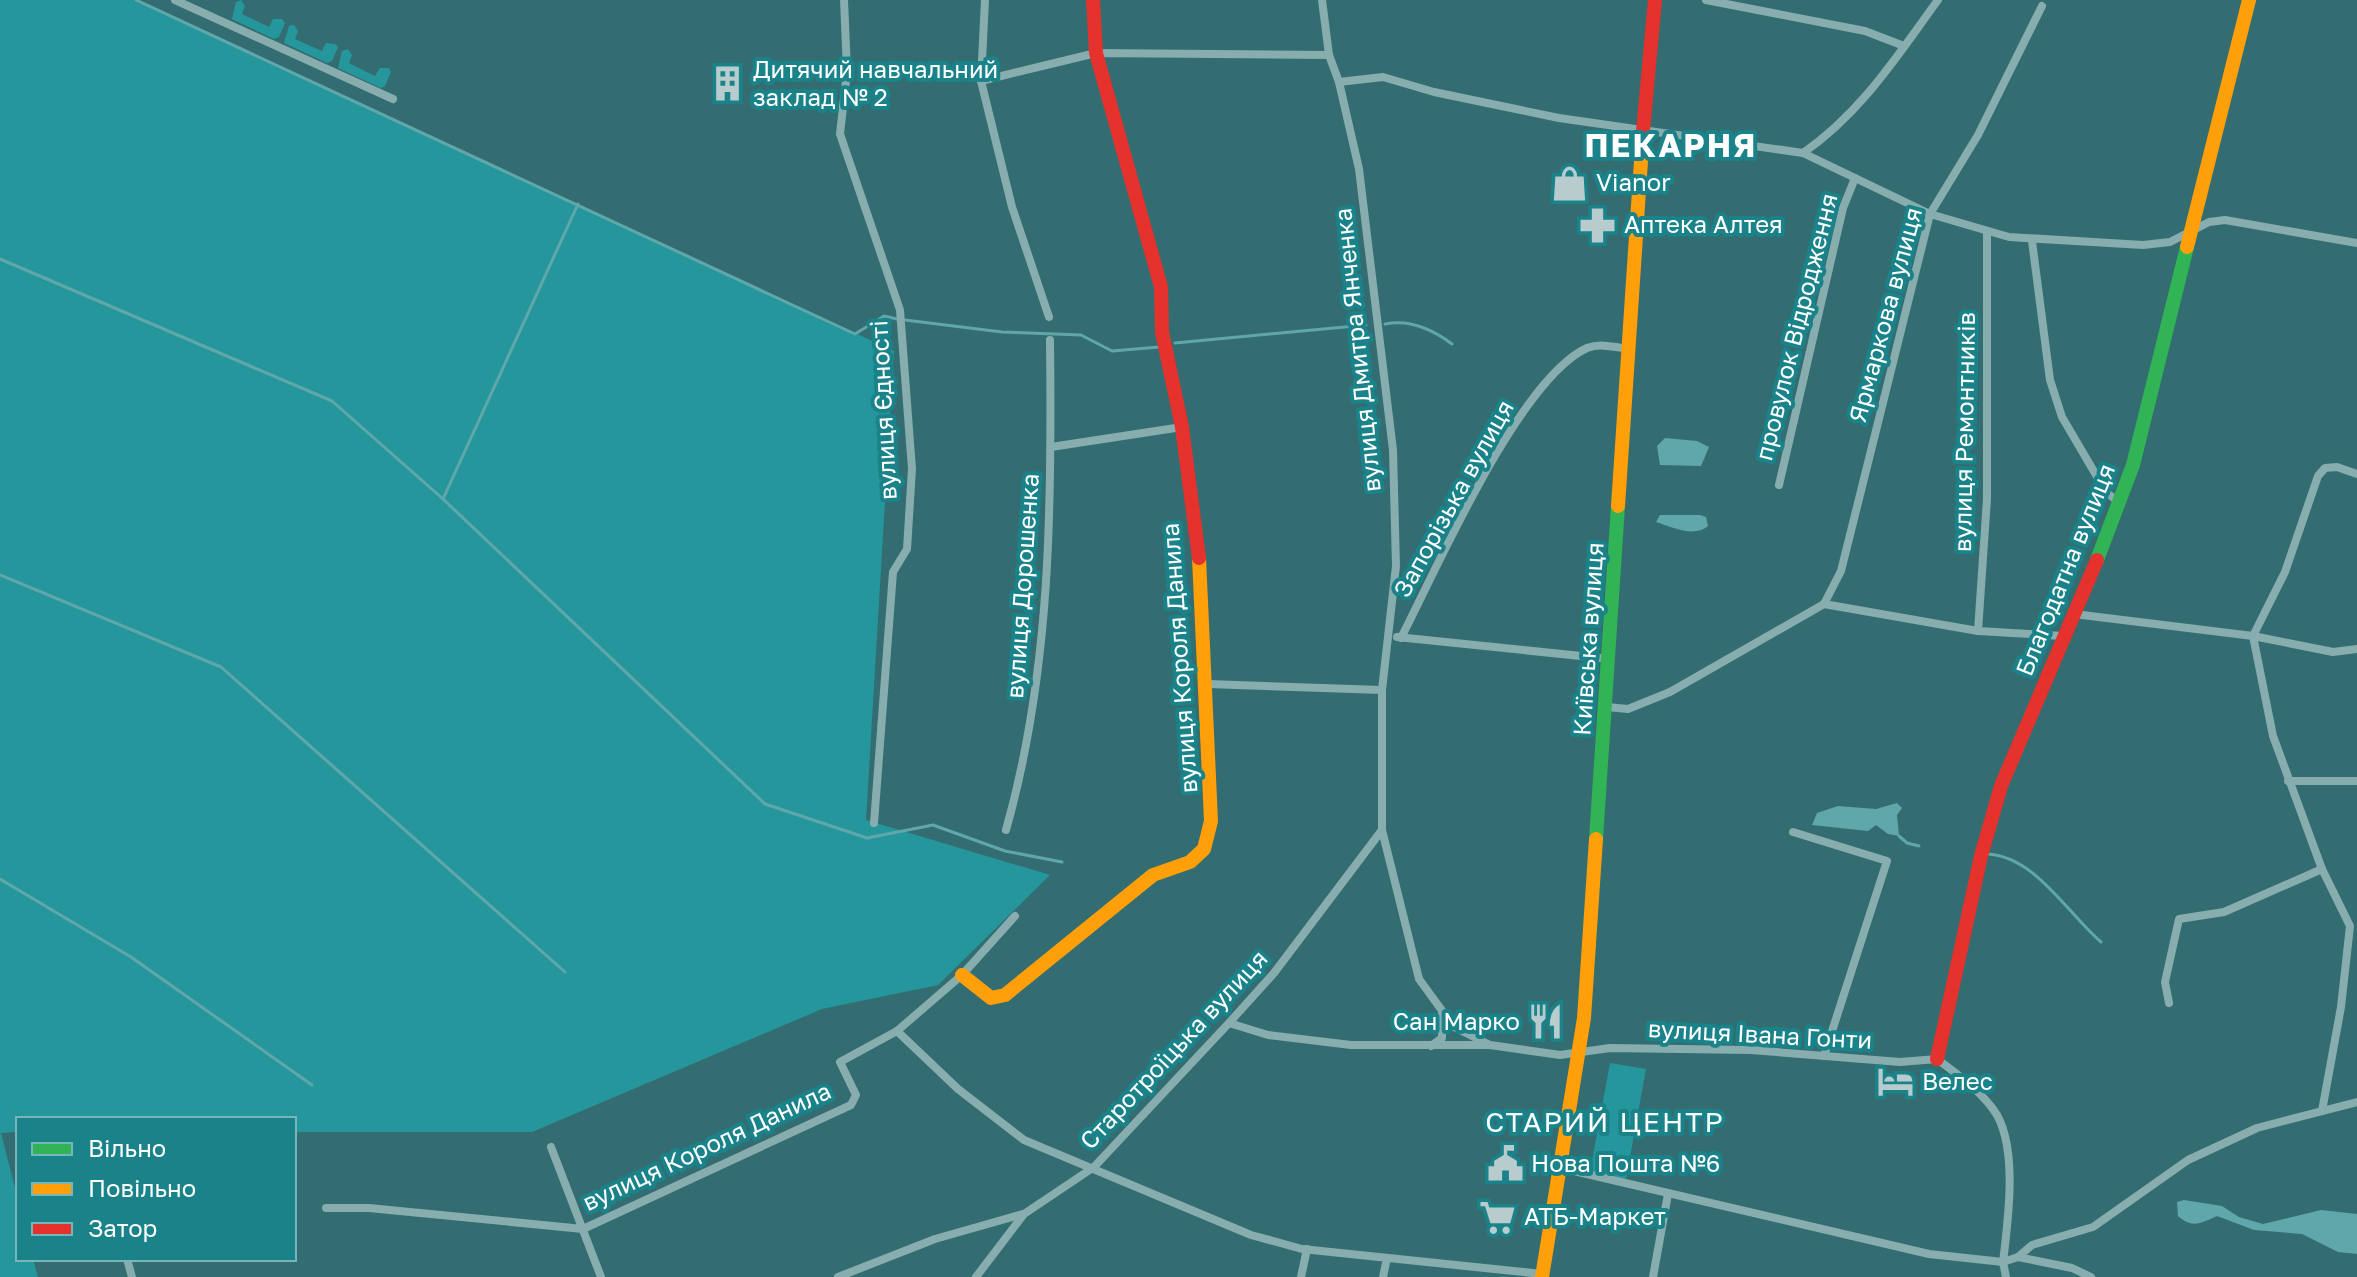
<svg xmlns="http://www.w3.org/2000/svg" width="2357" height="1277" font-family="'Golos Text',sans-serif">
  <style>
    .green { fill: #25979c }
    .water { fill: #60a7ab }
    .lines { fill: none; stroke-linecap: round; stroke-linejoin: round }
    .stream { stroke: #60a7ab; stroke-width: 3 }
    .street { stroke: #87adae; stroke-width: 8 }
    .fast { stroke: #30b455; stroke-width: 14 }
    .slow { stroke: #ff9f0a; stroke-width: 14 }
    .jam { stroke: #e5322d; stroke-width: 14 }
    .labels { text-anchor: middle; stroke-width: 8; stroke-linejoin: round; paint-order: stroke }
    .poi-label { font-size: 24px; fill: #fff; stroke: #1a838a; text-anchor: start }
    .street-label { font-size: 24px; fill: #fff; stroke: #1a838a }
    .quarter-label { font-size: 28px; letter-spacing: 2px; fill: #fff; stroke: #1a838a }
    .district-label { font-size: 32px; font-weight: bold; letter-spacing: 2px; fill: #fff; stroke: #1a838a }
  </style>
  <rect width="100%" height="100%" fill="#336d71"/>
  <g class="green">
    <polygon points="0,0 136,0 894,351 866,820 1050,875 938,985 822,1009 532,1132 294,1132 294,1119 18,1119 18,1132 1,1133 18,1200 18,1259 33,1259 38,1277 0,1277"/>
    <polygon points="241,0 245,6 242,14 269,27 273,19 282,19 285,23 279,37 274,39 232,19 236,2"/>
    <polygon points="294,25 298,31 295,39 322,51 326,43 335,44 338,47 332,61 327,63 284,43 289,26"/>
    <polygon points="348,49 352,55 349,63 375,76 380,68 389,68 391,72 385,86 381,88 338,68 342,51"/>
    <polygon points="1610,1063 1646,1069 1626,1179 1590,1172"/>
  </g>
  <g class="water">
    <polygon points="1665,438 1697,441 1709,447 1701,466 1660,465 1657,446"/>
    <path d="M1660 515H1700L1706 517 1708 526C1694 538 1672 527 1656 522Z"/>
    <polygon points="1897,803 1902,808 1897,815 1899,836 1888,834 1876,825 1868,831 1812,825 1817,813 1838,806 1876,809"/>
    <path d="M2184 1200 2222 1206 2239 1217 2263 1224 2321 1210 2357 1214V1254L2338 1252 2302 1234 2254 1230 2217 1216C2201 1223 2193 1229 2178 1216L2177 1202Z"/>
  </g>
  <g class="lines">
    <g class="stream">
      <polyline points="136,0 855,334 884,316 897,319"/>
      <polyline points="0,259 332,401 443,499 765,804 867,838 933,825 1005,851 1062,862"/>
      <polyline points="905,320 1002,332 1081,335 1112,351 1159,347"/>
      <path d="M1385 324C1410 319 1432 329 1452 344"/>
      <polyline points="1175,343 1366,325"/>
      <polyline points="443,499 578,204"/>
      <polyline points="0,575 221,667 565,972"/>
      <polyline points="1899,836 1907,843 1919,846"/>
      <path d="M1987 854C2035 856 2067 913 2101 942"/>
      <polyline points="0,879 131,957 312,1085"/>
    </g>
    <g class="street">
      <polyline points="175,0 393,99"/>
      <polyline points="844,0 847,71 840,134 900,310 912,469 907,549 893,572 874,823"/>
      <polyline points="985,0 981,81 1012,207 1049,317"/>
      <polyline points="1322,0 1329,55 1339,82 1359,169 1393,450 1396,566 1382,690 1382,830 1419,979 1454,1027 1490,1045"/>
      <polyline points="1706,0 1865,31 1904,46"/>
      <polyline points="981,81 1096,53 1329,55"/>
      <polyline points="1339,82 1383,77 1434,92 1559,118 1803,153 1930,214 2009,237 2143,245 2170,242 2209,222 2225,220 2357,243"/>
      <path d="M1803 153C1861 113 1897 56 1938 0"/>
      <polyline points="2032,241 2050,380 2062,417 2106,492 2121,504"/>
      <polyline points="1051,447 1182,427"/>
      <polyline points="1779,485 1843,208 1855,178"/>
      <polyline points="1824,604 1841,571 1930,214 1978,135 2042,6"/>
      <polyline points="2074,614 2253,636 2333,652 2357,649"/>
      <polyline points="1978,631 1987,499 1987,233"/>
      <polyline points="1397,637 1610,659"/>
      <path d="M1401 638C1437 568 1519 379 1587 348 1600 343 1615 347 1629 349"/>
      <polyline points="1208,684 1382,690"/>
      <polyline points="1607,707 1628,709 1670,692 1824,604 1978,631 2063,636"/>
      <polyline points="2288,781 2357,781"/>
      <path d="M1006 830C1051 671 1052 505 1050 340"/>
      <polyline points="1793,832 1887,861 1824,1056"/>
      <polyline points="2169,1003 2165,982 2179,919 2224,912 2322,869"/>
      <path d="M1229 1023 1268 1035 1351 1045H1490L1560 1055 1610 1048 1751 1050 1900 1062 1937 1059C1956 1073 1978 1089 1993 1109 2019 1143 2008 1221 2003 1262L2006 1277"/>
      <polyline points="897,1031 958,1089 1024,1140 1251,1235 1302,1249 1542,1274"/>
      <polyline points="1431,1046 1442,1038 1442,1013"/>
      <polyline points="2322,1111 2341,1007 2350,926 2322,869 2273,736 2253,636 2285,572 2318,476 2325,468 2337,467 2357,474"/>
      <polyline points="551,1147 601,1277"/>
      <polyline points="1561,1168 1929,1254 2003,1262 2018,1257 2032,1245 2093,1227 2188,1160 2257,1128 2357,1102"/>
      <polyline points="326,1208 369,1208 583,1229 851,1105 856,1095 840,1062 897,1031 962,975 1015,916"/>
      <polyline points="2018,1257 2072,1268 2091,1277"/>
      <polyline points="127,1259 132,1277"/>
      <polyline points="838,1277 935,1239 1023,1214"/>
      <polyline points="976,1277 1024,1214 1094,1167 1229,1023 1274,973 1382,830"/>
      <polyline points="1301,1277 1307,1249"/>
      <polyline points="1383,1277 1387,1258"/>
      <polyline points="1653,1277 1668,1194"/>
    </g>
    <g class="fast">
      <polyline points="2097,560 2133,465 2187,247"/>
      <polyline points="1596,839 1618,506"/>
    </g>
    <g class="slow">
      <polyline points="2187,247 2249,0"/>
      <polyline points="1618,506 1643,131"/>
      <polyline points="962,975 991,998 1005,995 1153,875 1190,862 1204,849 1211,821 1199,558"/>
      <polyline points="1542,1277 1584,1018 1596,839"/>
    </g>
    <g class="jam">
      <polyline points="1093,0 1096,53 1161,287 1162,332 1182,427 1199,558"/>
      <polyline points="1643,131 1655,0"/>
      <polyline points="1937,1059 1981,856 2001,786 2097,560"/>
    </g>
  </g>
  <defs>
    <symbol id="building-bare" viewBox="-9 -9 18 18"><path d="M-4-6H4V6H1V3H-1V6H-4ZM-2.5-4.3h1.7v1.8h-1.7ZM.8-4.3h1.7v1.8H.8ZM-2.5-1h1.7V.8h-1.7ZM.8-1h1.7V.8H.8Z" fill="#b8cccd" stroke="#1a838a" stroke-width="2.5" paint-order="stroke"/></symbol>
    <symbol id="shop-bare" viewBox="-9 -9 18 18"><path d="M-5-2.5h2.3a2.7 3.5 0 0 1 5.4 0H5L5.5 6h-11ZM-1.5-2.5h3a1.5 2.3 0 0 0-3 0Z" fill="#b8cccd" stroke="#1a838a" stroke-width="2.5" paint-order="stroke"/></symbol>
    <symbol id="pharmacy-bare" viewBox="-9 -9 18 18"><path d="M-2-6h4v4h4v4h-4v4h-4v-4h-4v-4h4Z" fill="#b8cccd" stroke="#1a838a" stroke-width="2.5" paint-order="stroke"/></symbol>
    <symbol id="restaurant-bare" viewBox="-9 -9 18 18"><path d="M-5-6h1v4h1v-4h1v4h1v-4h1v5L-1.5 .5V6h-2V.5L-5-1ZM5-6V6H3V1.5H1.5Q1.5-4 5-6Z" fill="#b8cccd" stroke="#1a838a" stroke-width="2.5" paint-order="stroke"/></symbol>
    <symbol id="hotel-bare" viewBox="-9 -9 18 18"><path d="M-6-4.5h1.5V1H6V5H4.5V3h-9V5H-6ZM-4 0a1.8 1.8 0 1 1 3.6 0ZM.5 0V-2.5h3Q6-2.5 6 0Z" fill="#b8cccd" stroke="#1a838a" stroke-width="2.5" paint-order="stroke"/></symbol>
    <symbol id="civic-bare" viewBox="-9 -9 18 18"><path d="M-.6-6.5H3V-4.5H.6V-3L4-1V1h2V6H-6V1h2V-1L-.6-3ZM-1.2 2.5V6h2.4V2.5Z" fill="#b8cccd" stroke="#1a838a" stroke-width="2.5" paint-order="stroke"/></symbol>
    <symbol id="supermarket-bare" viewBox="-9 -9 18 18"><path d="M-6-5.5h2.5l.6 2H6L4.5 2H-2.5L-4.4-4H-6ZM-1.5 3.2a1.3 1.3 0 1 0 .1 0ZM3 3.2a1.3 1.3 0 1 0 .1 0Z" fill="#b8cccd" stroke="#1a838a" stroke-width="2.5" paint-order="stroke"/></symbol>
  </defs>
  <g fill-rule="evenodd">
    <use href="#building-bare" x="702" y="58" width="51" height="51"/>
    <use href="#shop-bare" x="1544" y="158" width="51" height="51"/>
    <use href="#pharmacy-bare" x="1572" y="200" width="51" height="51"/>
    <use href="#restaurant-bare" x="1520" y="996" width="51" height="51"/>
    <use href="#hotel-bare" x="1870" y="1056" width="51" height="51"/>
    <use href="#civic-bare" x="1480" y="1138" width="51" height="51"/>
    <use href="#supermarket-bare" x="1472" y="1192" width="51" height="51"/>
  </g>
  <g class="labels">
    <g class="poi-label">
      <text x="753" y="78">Дитячий навчальний<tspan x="753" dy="28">заклад № 2</tspan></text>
      <text x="1596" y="191">Vianor</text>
      <text x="1624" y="233">Аптека Алтея</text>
      <text x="1520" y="1030" text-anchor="end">Сан Марко</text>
      <text x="1922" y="1090">Велес</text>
      <text x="1531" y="1172">Нова Пошта №6</text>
      <text x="1524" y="1225">АТБ-Маркет</text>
    </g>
    <g class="street-label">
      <text transform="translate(1886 315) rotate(-75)" y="8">Ярмаркова вулиця</text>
      <text transform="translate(1797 327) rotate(-76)" y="8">провулок Відродження</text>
      <text transform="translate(1358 350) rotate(-96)" y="8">вулиця Дмитра Янченка</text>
      <text transform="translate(884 410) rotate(-93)" y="8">вулиця Єдності</text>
      <text transform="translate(1965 432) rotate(-89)" y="8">вулиця Ремонтників</text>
      <text transform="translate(1454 499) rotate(-61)" y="8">Запорізька вулиця</text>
      <text transform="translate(2066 570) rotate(-68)" y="8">Благодатна вулиця</text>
      <text transform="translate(1023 586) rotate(-86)" y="8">вулиця Дорошенка</text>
      <text transform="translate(1589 639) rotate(-86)" y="8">Київська вулиця</text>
      <text transform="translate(1180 658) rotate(-94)" y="8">вулиця Короля Данила</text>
      <text transform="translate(1760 1035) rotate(3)" y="8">вулиця Івана Гонти</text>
      <text transform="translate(1174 1050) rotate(-47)" y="8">Старотроїцька вулиця</text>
      <text transform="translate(707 1147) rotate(-25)" y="8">вулиця Короля Данила</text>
    </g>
    <g class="quarter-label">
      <text x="1605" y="1132">СТАРИЙ ЦЕНТР</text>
    </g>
    <g class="district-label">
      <text x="1671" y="157">ПЕКАРНЯ</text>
    </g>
  </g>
  <rect x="16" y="1117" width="280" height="144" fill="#1a838a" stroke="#76b5b9" stroke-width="2"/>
  <rect x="32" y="1143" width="40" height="12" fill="#30b455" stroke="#76b5b9" stroke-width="2"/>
  <text x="88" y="1157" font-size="24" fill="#ffffff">Вільно</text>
  <rect x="32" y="1183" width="40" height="12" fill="#ff9f0a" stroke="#76b5b9" stroke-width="2"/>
  <text x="88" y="1197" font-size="24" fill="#ffffff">Повільно</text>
  <rect x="32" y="1223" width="40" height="12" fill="#e5322d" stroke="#76b5b9" stroke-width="2"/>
  <text x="88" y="1237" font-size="24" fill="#ffffff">Затор</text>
</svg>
